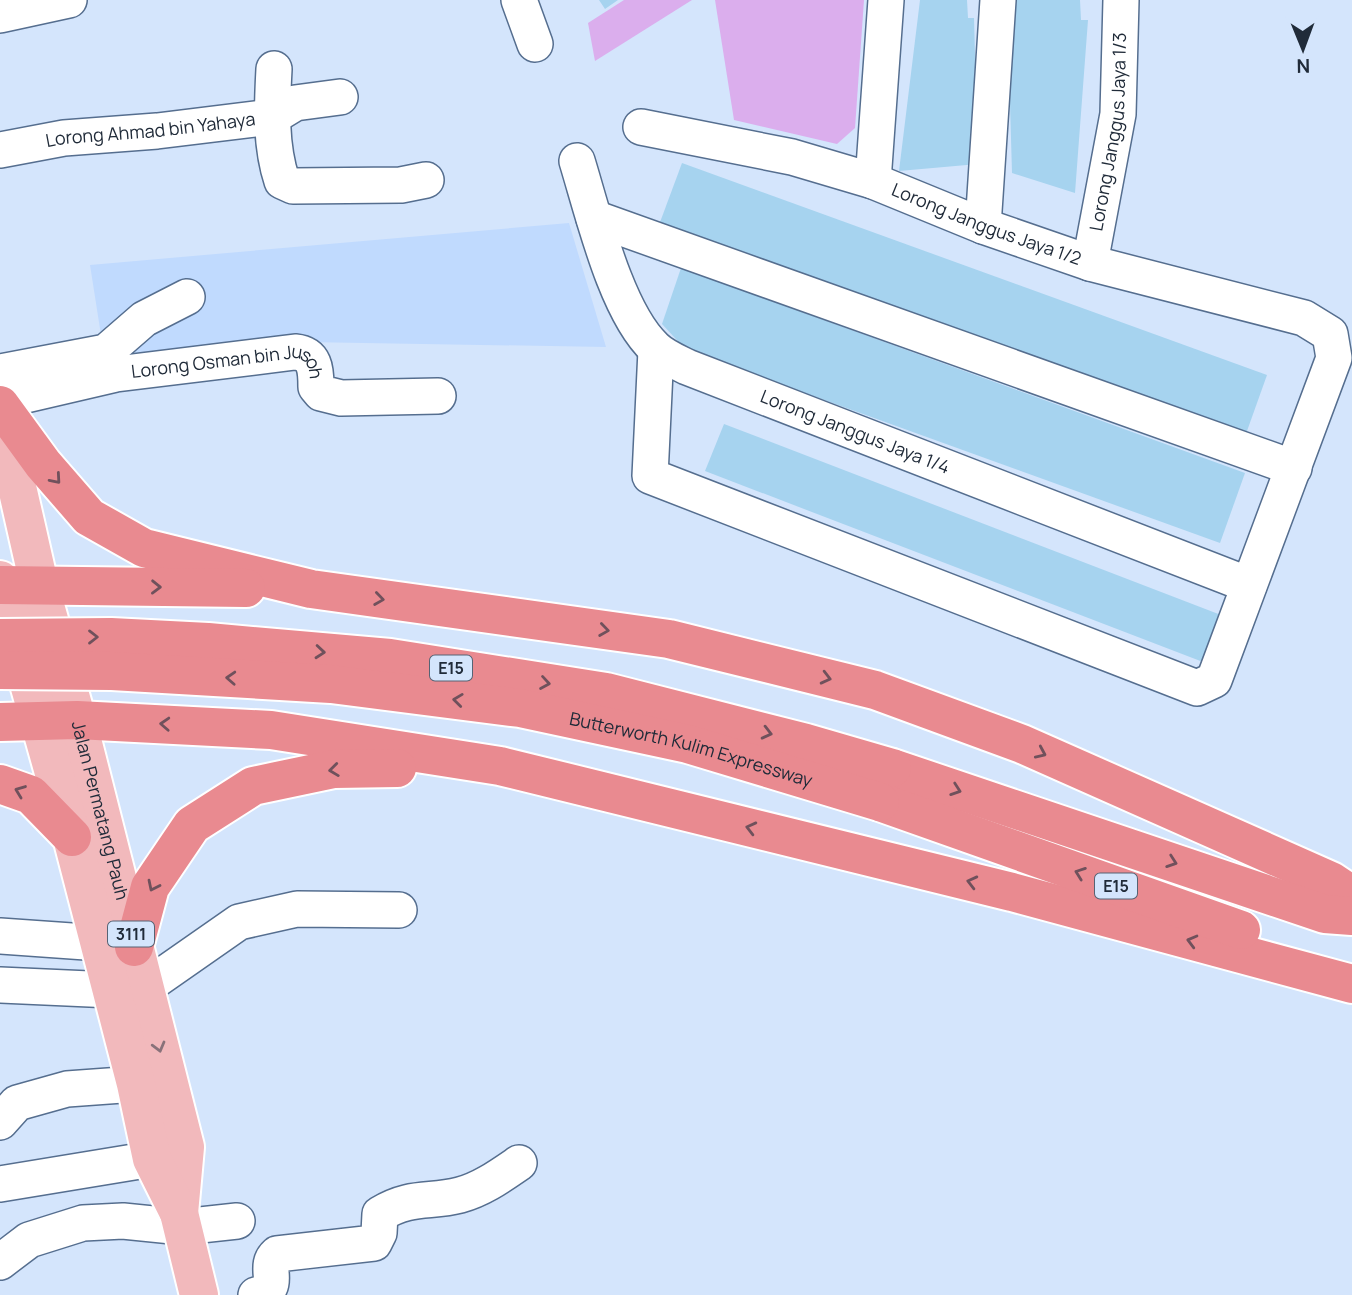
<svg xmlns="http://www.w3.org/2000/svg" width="1352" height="1295" font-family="Manrope,sans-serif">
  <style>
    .built { fill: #c0dafe }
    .green { fill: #dbaeed }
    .building { fill: #a6d3ef }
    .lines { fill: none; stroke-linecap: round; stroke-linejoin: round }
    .minor-casing { stroke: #556e8f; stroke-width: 38 }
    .major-casing { stroke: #fff; stroke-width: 42 }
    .highway-casing { stroke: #fff; stroke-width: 42 }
    .minor { stroke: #fff; stroke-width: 35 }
    .major { stroke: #f2b9bc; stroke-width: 38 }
    .highway { stroke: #e98a90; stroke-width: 38 }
    .highway-bridge-casing { stroke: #fff; stroke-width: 42; stroke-linecap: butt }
    .highway-bridge { stroke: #e98a90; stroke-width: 38 }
    .oneway { stroke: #70515c }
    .oneway2 { stroke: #89727a }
    .labels { text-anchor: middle; stroke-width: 6; stroke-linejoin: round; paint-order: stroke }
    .shield { fill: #d4e5fc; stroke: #566374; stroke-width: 2 }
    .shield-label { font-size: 16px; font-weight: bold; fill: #202b39 }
    .street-label { font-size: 18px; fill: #202b39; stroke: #d4e5fc }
  </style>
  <rect width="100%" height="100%" fill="#d4e5fc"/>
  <polygon class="built" points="569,223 606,347 305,342 106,367 90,265"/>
  <g class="green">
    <polygon points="624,0 692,0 595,61 588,23"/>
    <polygon points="715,0 864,0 855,128 837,144 734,120"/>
  </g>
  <g class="building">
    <polygon points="599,0 618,0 605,9"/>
    <polygon points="920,0 967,0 968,18 974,18 978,164 899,171"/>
    <polygon points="1007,0 1080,0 1081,20 1088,20 1075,193 1012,173"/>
    <polygon points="682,163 1267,375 1242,445 656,233"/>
    <polygon points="681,268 1245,473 1220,543 686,350 662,324"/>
    <polygon points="724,424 1221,615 1203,662 705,471"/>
  </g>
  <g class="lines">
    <defs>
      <g id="minor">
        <polyline points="519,0 535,44"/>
        <polyline points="0,15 69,0"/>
        <path d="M274 69C272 106 270 145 282 181L293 186 401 185 426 180"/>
        <path id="s1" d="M641 127 792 157 873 181 983 226 1090 263 1304 318 1330 334 1334 358 1214 680 1197 688 650 476 656 350"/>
        <path id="s2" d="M0 150 64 138 157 131 272 117 295 103 340 97"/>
        <path id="s3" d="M577 161C593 213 616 312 655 348 663 356 677 362 687 367L1249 585"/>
        <polyline points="873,181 886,0"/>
        <polyline points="594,218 1294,468"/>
        <polyline points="983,226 998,0"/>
        <path id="s4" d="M1090 263 1118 114 1121 0"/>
        <polyline points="0,372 106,352 144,319 187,297"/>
        <path id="s5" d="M0 401 116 374 295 352C315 354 316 369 316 387L321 393 341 398 438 396"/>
        <polyline points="0,936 100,943"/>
        <polyline points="0,985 112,990"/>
        <polyline points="143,989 239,922 297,909 399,910"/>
        <polyline points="0,1122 17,1103 67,1089 136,1084"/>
        <polyline points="0,1184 152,1159 178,1150"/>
        <polyline points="0,1262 29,1240 83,1223 123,1221 182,1227 237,1221"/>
        <path d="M256 1295C285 1288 261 1268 277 1254L374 1243 379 1233 380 1214C412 1195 429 1203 460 1195 482 1189 500 1176 519 1163"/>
      </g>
      <g id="major">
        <path id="s6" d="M0 412 39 584 77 720 185 1147 179 1213"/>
        <polyline points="0,580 72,837 136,1084 152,1159 179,1213 199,1295"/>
      </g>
      <g id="highway">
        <polyline points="0,405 43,464 89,517 144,548 311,589 669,639 875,690 1022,744 1331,881 1352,895"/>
        <polyline points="0,585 246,588"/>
        <polyline points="0,722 77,720 271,730 500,766 1012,892 1352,984"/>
        <polyline points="892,768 1325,914 1352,916"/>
        <polyline points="0,784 31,795 72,837"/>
        <polyline points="880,802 1241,930"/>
        <polyline points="134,947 150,887 192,825 253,786 334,769 397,768"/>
      </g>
    </defs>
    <use href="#minor" class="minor-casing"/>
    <use href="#major" class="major-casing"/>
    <use href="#highway" class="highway-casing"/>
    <use href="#minor" class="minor"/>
    <use href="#major" class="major"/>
    <use href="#highway" class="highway"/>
    <defs>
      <g id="highway-bridge">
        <polyline points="0,638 111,637 208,642 390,658 606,692 806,743 892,768"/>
        <path id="s7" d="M0 670 112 671 331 684 520 708 688 744 880 802"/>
      </g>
    </defs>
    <use href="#highway-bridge" class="highway-bridge-casing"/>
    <use href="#highway-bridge" class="highway-bridge"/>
  </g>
  <defs><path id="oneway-chevron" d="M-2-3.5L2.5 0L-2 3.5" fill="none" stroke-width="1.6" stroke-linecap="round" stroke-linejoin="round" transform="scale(1.75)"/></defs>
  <g class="oneway">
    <use href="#oneway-chevron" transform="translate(56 479) rotate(49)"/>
    <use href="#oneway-chevron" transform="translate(156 587) rotate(1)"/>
    <use href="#oneway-chevron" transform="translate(379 599) rotate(8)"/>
    <use href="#oneway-chevron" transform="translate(604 630) rotate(8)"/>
    <use href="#oneway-chevron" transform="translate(93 637)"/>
    <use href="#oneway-chevron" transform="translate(320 652) rotate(5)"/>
    <use href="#oneway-chevron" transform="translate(231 678) rotate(-177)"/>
    <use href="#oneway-chevron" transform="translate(826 678) rotate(14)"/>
    <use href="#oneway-chevron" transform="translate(545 683) rotate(9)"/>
    <use href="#oneway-chevron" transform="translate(458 700) rotate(-173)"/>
    <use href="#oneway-chevron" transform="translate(165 724) rotate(-177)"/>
    <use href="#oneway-chevron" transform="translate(767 733) rotate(14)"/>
    <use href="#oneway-chevron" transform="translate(1041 753) rotate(24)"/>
    <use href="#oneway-chevron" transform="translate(334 770) rotate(173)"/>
    <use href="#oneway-chevron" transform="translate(956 790) rotate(19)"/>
    <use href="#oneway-chevron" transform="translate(20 791) rotate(-159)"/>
    <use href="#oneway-chevron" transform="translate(751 828) rotate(-166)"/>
    <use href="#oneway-chevron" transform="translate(1172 862) rotate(19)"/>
    <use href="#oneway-chevron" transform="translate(1080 873) rotate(-160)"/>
    <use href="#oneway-chevron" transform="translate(972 882) rotate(-166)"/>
    <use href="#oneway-chevron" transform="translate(153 886) rotate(116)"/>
    <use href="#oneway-chevron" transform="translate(1192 941) rotate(-165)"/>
  </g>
  <use class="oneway2" href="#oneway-chevron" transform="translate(159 1047) rotate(75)"/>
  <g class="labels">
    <g class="shield">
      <rect x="430" y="655.5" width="42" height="25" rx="5"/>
      <rect x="1095" y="873.5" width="42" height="25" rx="5"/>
      <rect x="108" y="921.5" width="46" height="25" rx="5"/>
    </g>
    <g class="shield-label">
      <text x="451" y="674">E15</text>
      <text x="1116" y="892">E15</text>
      <text x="131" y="940">3111</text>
    </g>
    <g class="street-label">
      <text dy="6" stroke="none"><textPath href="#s2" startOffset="152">Lorong Ahmad bin Yahaya</textPath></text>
      <text dy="6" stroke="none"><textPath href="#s4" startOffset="133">Lorong Janggus Jaya 1/3</textPath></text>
      <text dy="6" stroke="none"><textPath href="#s1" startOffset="360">Lorong Janggus Jaya 1/2</textPath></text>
      <text dy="6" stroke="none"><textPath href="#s5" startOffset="236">Lorong Osman bin Jusoh</textPath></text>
      <text dy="6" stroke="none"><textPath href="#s3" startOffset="422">Lorong Janggus Jaya 1/4</textPath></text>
      <text dy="6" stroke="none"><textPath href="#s7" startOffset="698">Butterworth Kulim Expressway</textPath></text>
      <text dy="6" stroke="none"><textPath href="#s6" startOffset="411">Jalan Permatang Pauh</textPath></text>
    </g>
  </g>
  <g transform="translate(1303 49) rotate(179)" stroke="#d4e5fc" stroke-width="5" paint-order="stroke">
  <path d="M0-5L12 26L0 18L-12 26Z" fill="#202b39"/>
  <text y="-10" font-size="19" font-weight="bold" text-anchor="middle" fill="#202b39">N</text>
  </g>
</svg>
